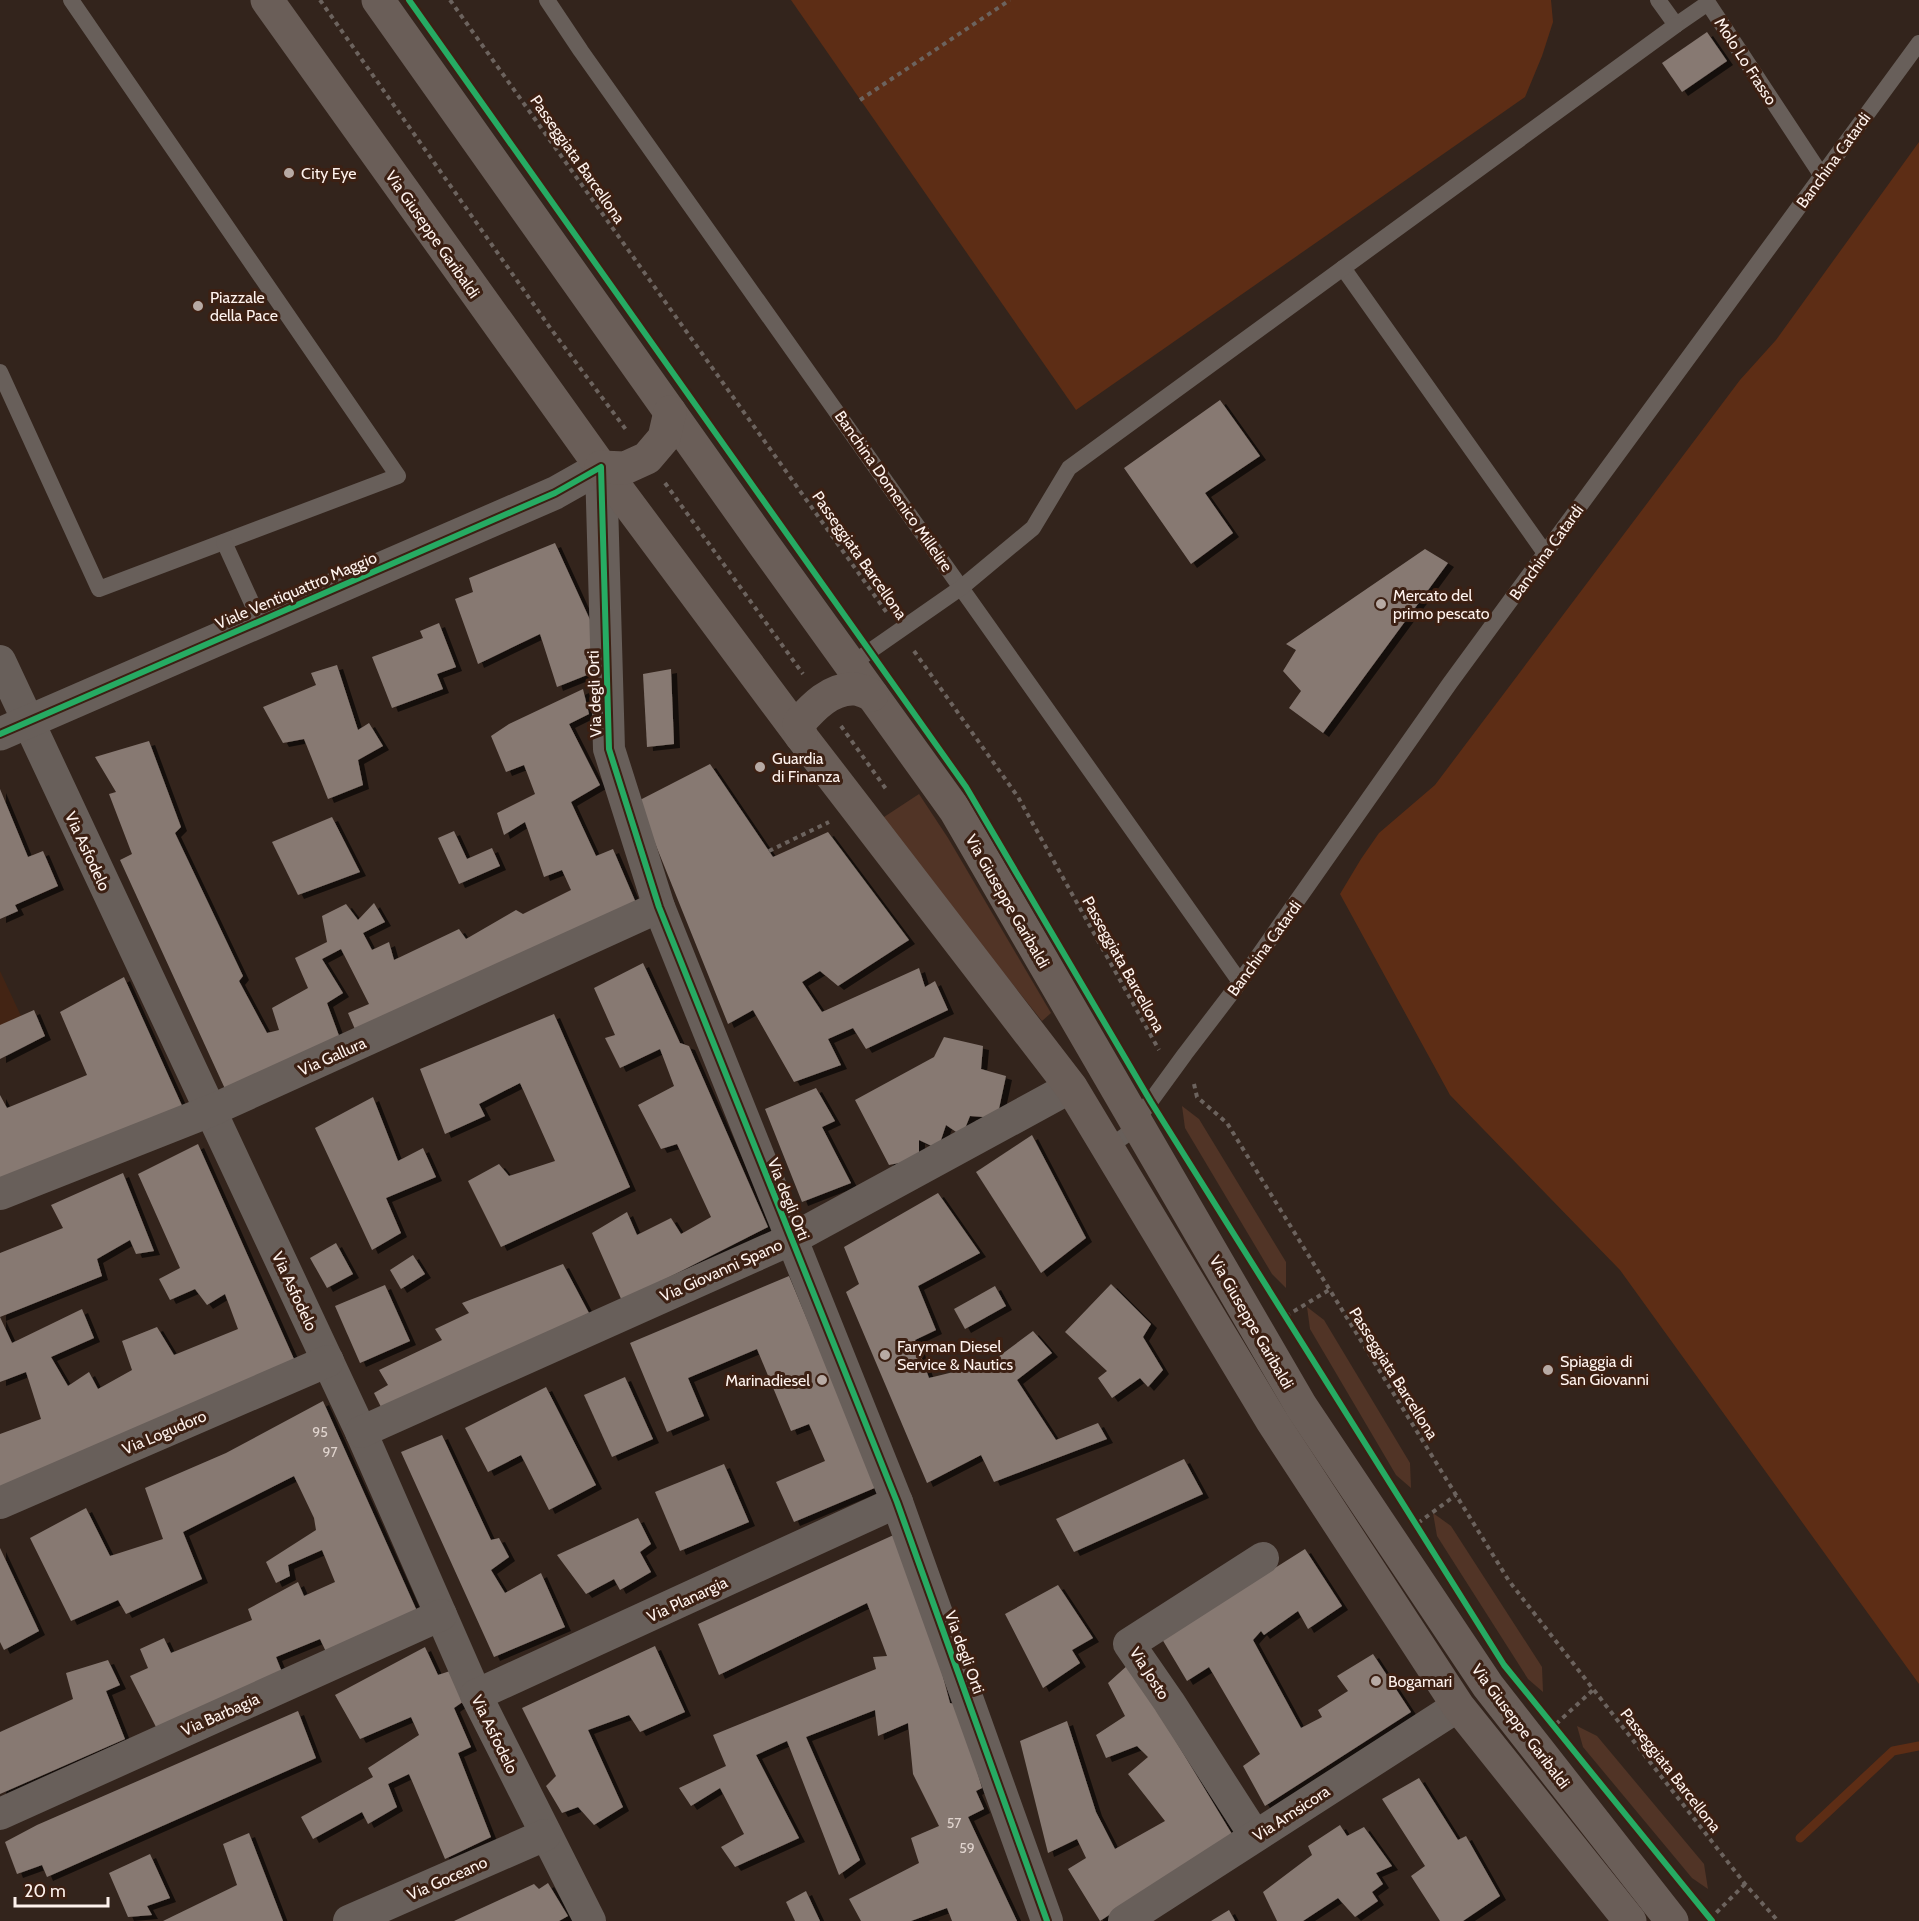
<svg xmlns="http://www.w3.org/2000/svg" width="1919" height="1921" font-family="Cabin,sans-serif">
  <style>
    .built { fill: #432414 }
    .green { fill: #513426 }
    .water { fill: #5d2d15 }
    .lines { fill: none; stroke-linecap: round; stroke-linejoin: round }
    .stream { stroke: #5d2d15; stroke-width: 9 }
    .building { fill: #877972; filter: url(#shadow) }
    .path { stroke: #6c635e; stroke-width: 4; stroke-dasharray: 4.5 4.5; stroke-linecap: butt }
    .service { stroke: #685f5a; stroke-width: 16 }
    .minor { stroke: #685f5a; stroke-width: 32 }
    .tertiary { stroke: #685f5a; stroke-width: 33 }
    .primary { stroke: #6a5e58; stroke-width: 33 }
    .cycleway-casing { stroke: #3c2013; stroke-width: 10 }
    .cycleway { stroke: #26ab63; stroke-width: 6 }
    .poi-dot { fill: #b7aaa4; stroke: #3c2013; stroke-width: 2 }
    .labels { text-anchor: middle; stroke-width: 6; stroke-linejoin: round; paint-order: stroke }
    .number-label { font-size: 14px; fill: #e0d4ce }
    .street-label { font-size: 16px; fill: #fef2ed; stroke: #3c2013 }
    .poi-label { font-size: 16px; fill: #fef2ed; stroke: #3c2013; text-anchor: start }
  </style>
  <defs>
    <filter id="shadow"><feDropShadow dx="6" dy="4" stdDeviation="0" flood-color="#0009"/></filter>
  </defs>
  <rect width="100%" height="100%" fill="#33241c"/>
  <polygon class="built" points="0,971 21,1016 0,1026"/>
  <g class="green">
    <polygon points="919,794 948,838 1051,1013 1042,1021 881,819"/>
    <polygon points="1182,1106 1199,1119 1286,1262 1286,1288 1272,1274 1185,1128"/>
    <polygon points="1307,1307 1324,1320 1410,1463 1411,1488 1396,1475 1310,1329"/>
    <polygon points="1433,1513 1451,1526 1542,1667 1543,1692 1528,1679 1437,1536"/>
    <polygon points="1577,1726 1597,1736 1704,1864 1708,1889 1692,1878 1583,1747"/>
  </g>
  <g class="water">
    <polygon points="791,0 1551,0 1553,22 1542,56 1525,97 1076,410"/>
    <polygon points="1919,142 1919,1684 1620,1270 1450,1095 1340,894 1361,859 1379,833 1435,785 1740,380 1776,340"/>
  </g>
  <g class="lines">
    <polyline class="stream" points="1800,1838 1893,1751 1919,1746"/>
  </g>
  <g class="building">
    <polygon points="1707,32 1727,61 1682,92 1662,63"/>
    <polygon points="1220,400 1260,456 1205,493 1233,533 1191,564 1124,468"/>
    <polygon points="555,543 591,622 597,671 557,687 540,634 478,664 455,599 473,592 469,578"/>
    <polygon points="1425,549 1448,563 1323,733 1289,708 1301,691 1283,671 1296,650 1286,644"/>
    <polygon points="439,623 456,667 437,674 443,689 392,708 372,657 423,638 420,631"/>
    <polygon points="337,665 358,730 369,723 383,746 358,760 363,785 328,799 304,739 283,743 263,707 316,685 311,673"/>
    <polygon points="671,669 674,744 647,747 643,674"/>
    <polygon points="583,689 589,714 569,724 600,785 571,802 596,856 613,849 639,910 357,1034 348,1013 369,1004 341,949 322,959 343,993 327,1003 341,1041 226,1091 120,860 132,854 109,794 116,792 95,757 149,741 181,827 175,833 243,976 239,981 267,1033 279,1030 272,1008 308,988 295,958 327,942 322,916 346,904 358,920 374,903 385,922 363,933 372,950 389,942 394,960 459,929 466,939 516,910 523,914 571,890 562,870 544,877 525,822 504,835 497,813 535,794 524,765 506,772 491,736 509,724"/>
    <polygon points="710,764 773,857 828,832 909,940 838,986 820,971 802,982 822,1012 919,968 925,987 935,981 948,1010 866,1049 853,1028 828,1039 841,1065 794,1082 753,1010 728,1024 638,801"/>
    <polygon points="0,789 28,857 43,851 58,886 15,905 18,911 0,919"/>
    <polygon points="332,817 360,872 298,895 272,842"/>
    <polygon points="454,831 467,859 492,848 500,866 459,884 438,838"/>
    <polygon points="643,963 680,1043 689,1046 768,1227 622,1301 592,1233 627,1212 637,1235 671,1218 681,1234 711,1217 677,1144 661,1149 638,1105 674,1086 660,1049 620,1068 605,1038 615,1035 594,988"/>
    <polygon points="124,977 184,1110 0,1180 0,1095 7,1108 87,1075 60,1012"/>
    <polygon points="34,1010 45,1036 0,1059 0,1025"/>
    <polygon points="554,1014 630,1187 501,1247 468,1181 499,1164 509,1176 555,1161 520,1083 479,1104 485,1116 445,1134 420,1069"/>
    <polygon points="944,1037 983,1046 981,1069 1006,1076 997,1118 970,1116 962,1136 946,1125 938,1149 919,1140 919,1159 889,1165 855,1100 934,1057"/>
    <polygon points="816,1088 835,1121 822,1127 851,1183 802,1202 765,1109"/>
    <polygon points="373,1097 398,1161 423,1148 436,1177 386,1198 401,1233 372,1250 315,1128"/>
    <polygon points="1032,1135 1086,1238 1041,1273 976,1172"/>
    <polygon points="198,1144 294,1359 0,1495 0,1434 41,1419 26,1372 0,1382 0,1253 63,1228 51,1205 123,1173 154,1251 136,1254 130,1240 97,1259 102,1276 0,1317 12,1343 82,1309 94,1338 51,1357 68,1386 89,1372 98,1389 132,1370 122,1341 157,1327 174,1355 238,1329 225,1294 207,1305 195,1289 170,1300 159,1279 180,1268 138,1174"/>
    <polygon points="938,1193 980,1253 918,1286 936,1330 915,1340 929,1378 990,1363 1033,1331 1052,1353 1017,1380 1056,1440 1098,1423 1107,1439 994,1482 981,1455 927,1483 846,1292 859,1284 844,1247"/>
    <polygon points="336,1243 353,1274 327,1288 310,1258"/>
    <polygon points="413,1255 425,1274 401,1289 390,1270"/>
    <polygon points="563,1264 589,1313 385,1415 374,1393 388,1385 379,1370 442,1340 435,1329 469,1313 462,1303"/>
    <polygon points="789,1276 877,1487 794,1522 776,1482 825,1461 809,1424 791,1431 757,1349 688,1378 704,1416 667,1432 630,1343"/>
    <polygon points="1111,1284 1151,1324 1143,1337 1163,1370 1148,1387 1140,1378 1112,1398 1098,1378 1107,1371 1065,1332"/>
    <polygon points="385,1285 410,1341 360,1363 335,1306"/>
    <polygon points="995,1286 1006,1306 965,1329 954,1309"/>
    <polygon points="625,1377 653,1439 612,1457 584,1395"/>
    <polygon points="546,1387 596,1485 549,1510 521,1455 488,1472 465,1428"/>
    <polygon points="323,1401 417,1611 327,1654 320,1639 276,1657 282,1672 156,1727 130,1676 148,1668 140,1649 164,1638 171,1653 252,1620 248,1609 298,1582 304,1596 335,1582 322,1550 288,1565 290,1576 276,1583 266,1562 316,1530 314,1518 294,1476 183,1532 202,1579 126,1614 118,1600 71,1621 30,1538 86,1508 110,1556 163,1539 145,1488 226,1453"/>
    <polygon points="442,1435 491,1540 499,1538 509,1557 491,1570 505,1593 541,1573 565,1627 494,1657 401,1452"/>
    <polygon points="1184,1459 1203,1494 1074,1552 1056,1519"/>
    <polygon points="724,1464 749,1522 680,1551 655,1492"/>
    <polygon points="638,1518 651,1544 640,1552 651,1572 620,1590 614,1579 586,1594 557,1555"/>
    <polygon points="898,1533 938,1658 950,1703 958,1705 982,1788 976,1791 984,1809 968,1817 1017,1921 952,1921 947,1908 911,1921 861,1921 849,1899 919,1863 911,1838 939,1826 913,1774 908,1723 878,1736 875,1710 806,1737 860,1860 839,1875 787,1741 756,1755 799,1838 735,1867 721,1847 744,1834 720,1788 691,1806 679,1788 726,1766 713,1735 876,1669 873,1657 887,1656 867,1603 719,1675 698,1624"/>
    <polygon points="0,1548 39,1631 4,1650 0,1642"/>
    <polygon points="1305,1549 1342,1606 1308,1629 1298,1611 1264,1635 1261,1631 1253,1640 1301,1728 1322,1717 1318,1710 1348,1691 1337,1676 1373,1654 1411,1712 1265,1806 1243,1766 1260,1754 1209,1667 1187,1681 1162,1639"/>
    <polygon points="1058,1585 1093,1638 1072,1650 1080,1663 1043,1688 1005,1614"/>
    <polygon points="655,1646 685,1712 640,1732 629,1715 588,1730 623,1807 594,1825 578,1807 562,1813 546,1786 556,1776 522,1708"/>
    <polygon points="425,1647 438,1675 450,1671 464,1701 454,1708 471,1747 458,1753 491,1837 445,1859 409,1774 388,1784 397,1807 368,1824 362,1812 313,1839 301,1817 373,1777 368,1768 419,1735 411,1717 360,1739 335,1695"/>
    <polygon points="108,1660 120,1685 106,1691 125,1739 0,1794 0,1732 73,1699 66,1673"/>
    <polygon points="1129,1664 1232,1834 1100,1921 1068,1869 1086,1858 1077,1839 1048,1853 1020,1741 1067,1721 1096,1812 1115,1849 1165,1821 1128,1774 1148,1757 1137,1746 1106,1758 1096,1735 1125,1716 1108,1683"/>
    <polygon points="298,1711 316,1758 47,1877 42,1865 17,1874 5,1842 37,1825"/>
    <polygon points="1419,1778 1458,1840 1466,1836 1500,1896 1463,1921 1440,1921 1411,1876 1425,1866 1382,1799"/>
    <polygon points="1340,1825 1347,1836 1364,1827 1392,1866 1376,1873 1383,1884 1372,1892 1378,1901 1355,1917 1338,1898 1303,1921 1277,1921 1263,1892 1312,1855 1308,1846"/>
    <polygon points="249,1833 283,1921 163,1921 237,1885 223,1844"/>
    <polygon points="150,1854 170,1898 147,1906 152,1915 128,1917 109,1873"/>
    <polygon points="548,1883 568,1916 559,1921 454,1921 534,1884 539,1889"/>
    <polygon points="806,1891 820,1921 795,1921 786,1902"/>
    <polygon points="1229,1910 1235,1921 1211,1921"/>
  </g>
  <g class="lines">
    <g class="path">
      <polyline points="320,0 551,329 627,431"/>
      <polyline points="450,0 887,613"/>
      <polyline points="860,100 1010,0"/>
      <polyline points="665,483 803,674"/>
      <polyline points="914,651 1018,797 1159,1050"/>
      <polyline points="841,726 886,789"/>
      <polyline points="769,851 829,822"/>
      <polyline points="1194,1084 1197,1097 1227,1123 1509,1581 1745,1884 1778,1921"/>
      <polyline points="1286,1316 1329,1290"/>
      <polyline points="1418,1523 1456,1495"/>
      <polyline points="1556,1724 1593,1690"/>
      <polyline points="1710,1919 1745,1884"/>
    </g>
    <g class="service">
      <polyline points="547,0 581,51 1240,982"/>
      <polyline points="1658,0 1676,25 1708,3 1822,176"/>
      <polyline points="1343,268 1545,553"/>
      <polyline points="0,372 99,589 398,476 71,0"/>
      <polyline points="224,542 260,621"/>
      <polyline points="850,665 962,587 1033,528 1069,468 1676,25"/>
      <polyline points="1103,1140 1113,1144 1126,1135 1185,1054 1240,982 1450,683 1919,43"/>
    </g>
    <g class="minor">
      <polyline points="601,467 609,749 659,907 897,1502 1047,1921"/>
      <polyline points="0,661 361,1432 476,1695 590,1921"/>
      <polyline points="0,1194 210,1111 659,907"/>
      <polyline points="361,1432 790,1240 1071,1087"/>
      <polyline points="0,1503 328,1361"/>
      <polyline points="476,1695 897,1502"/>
      <polyline points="0,1814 441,1615"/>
      <polyline points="1255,1836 1169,1702 1129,1644 1263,1558"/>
      <polyline points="349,1921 545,1835"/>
      <polyline points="1124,1921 1458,1706"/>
    </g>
    <polyline class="tertiary" points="0,734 555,493 601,467"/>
    <g class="primary">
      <polyline points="267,0 601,467 801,736 1071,1087 1272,1421 1458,1706 1630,1921"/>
      <polyline points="378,0 765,546 955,810 1301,1406 1488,1686 1672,1921"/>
      <polyline points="601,467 625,468 647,458 664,438 670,412"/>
      <path d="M801 736 799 723C813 707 831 688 854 689 860 689 867 693 872 695"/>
    </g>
    <defs>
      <g id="cycleway">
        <polyline points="409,0 966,787 1151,1102 1504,1665 1712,1921"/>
        <polyline points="0,734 555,493 601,467 609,749 659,907 897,1502 1047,1921"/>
      </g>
    </defs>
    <use href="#cycleway" class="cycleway-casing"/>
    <use href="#cycleway" class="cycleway"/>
  </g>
  <g class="poi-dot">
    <circle cx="289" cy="173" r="6"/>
    <circle cx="198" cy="306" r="6"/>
    <circle cx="1381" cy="604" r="6"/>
    <circle cx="760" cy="767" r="6"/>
    <circle cx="885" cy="1355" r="6"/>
    <circle cx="1548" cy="1370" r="6"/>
    <circle cx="822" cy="1380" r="6"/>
    <circle cx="1376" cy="1681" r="6"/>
  </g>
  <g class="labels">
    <g class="number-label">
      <text x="320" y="1437">95</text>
      <text x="330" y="1457">97</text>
      <text x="954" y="1828">57</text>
      <text x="967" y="1853">59</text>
    </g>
    <g class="street-label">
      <text transform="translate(1746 61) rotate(57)" y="6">Molo Lo Frasso</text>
      <text transform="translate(578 159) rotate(55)" y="6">Passeggiata Barcellona</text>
      <text transform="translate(1833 160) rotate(-54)" y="6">Banchina Catardi</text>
      <text transform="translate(433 234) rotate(55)" y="6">Via Giuseppe Garibaldi</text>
      <text transform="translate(894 491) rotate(55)" y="6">Banchina Domenico Millelire</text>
      <text transform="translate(1546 552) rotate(-54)" y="6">Banchina Catardi</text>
      <text transform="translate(860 555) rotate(55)" y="6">Passeggiata Barcellona</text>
      <text transform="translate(296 590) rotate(-23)" y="6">Viale Ventiquattro Maggio</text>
      <text transform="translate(594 694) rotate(-92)" y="6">Via degli Orti</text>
      <text transform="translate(88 851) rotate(65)" y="6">Via Asfodelo</text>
      <text transform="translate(1008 901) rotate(60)" y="6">Via Giuseppe Garibaldi</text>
      <text transform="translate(1264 948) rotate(-54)" y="6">Banchina Catardi</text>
      <text transform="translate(1124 964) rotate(61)" y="6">Passeggiata Barcellona</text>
      <text transform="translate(332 1056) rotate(-24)" y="6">Via Gallura</text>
      <text transform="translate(789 1199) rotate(68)" y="6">Via degli Orti</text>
      <text transform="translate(721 1270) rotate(-24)" y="6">Via Giovanni Spano</text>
      <text transform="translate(295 1291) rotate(65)" y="6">Via Asfodelo</text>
      <text transform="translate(1252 1322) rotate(60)" y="6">Via Giuseppe Garibaldi</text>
      <text transform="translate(1394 1373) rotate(58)" y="6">Passeggiata Barcellona</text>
      <text transform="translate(164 1432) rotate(-23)" y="6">Via Logudoro</text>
      <text transform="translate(687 1599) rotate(-25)" y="6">Via Planargia</text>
      <text transform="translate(965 1652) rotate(70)" y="6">Via degli Orti</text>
      <text transform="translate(1150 1673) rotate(57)" y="6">Via Josto</text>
      <text transform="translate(220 1714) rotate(-24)" y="6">Via Barbagia</text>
      <text transform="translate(1521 1726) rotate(53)" y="6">Via Giuseppe Garibaldi</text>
      <text transform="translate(495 1734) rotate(64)" y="6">Via Asfodelo</text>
      <text transform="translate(1671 1770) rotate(52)" y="6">Passeggiata Barcellona</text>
      <text transform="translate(1291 1813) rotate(-33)" y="6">Via Amsicora</text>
      <text transform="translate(447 1878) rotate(-24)" y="6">Via Goceano</text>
    </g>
    <g class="poi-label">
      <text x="301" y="179">City Eye</text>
      <text x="210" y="303">Piazzale<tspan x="210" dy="18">della Pace</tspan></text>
      <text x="1393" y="601">Mercato del<tspan x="1393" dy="18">primo pescato</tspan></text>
      <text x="772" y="764">Guardia<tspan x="772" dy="18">di Finanza</tspan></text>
      <text x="897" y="1352">Faryman Diesel<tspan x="897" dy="18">Service &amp; Nautics</tspan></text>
      <text x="1560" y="1367">Spiaggia di<tspan x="1560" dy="18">San Giovanni</tspan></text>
      <text x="810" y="1386" text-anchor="end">Marinadiesel</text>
      <text x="1388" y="1687">Bogamari</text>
    </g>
  </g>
  <path d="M15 1897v9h93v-9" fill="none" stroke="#fef2ed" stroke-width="3"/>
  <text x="24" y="1897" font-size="18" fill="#fef2ed" stroke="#3c2013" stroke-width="4.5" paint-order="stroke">20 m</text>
</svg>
